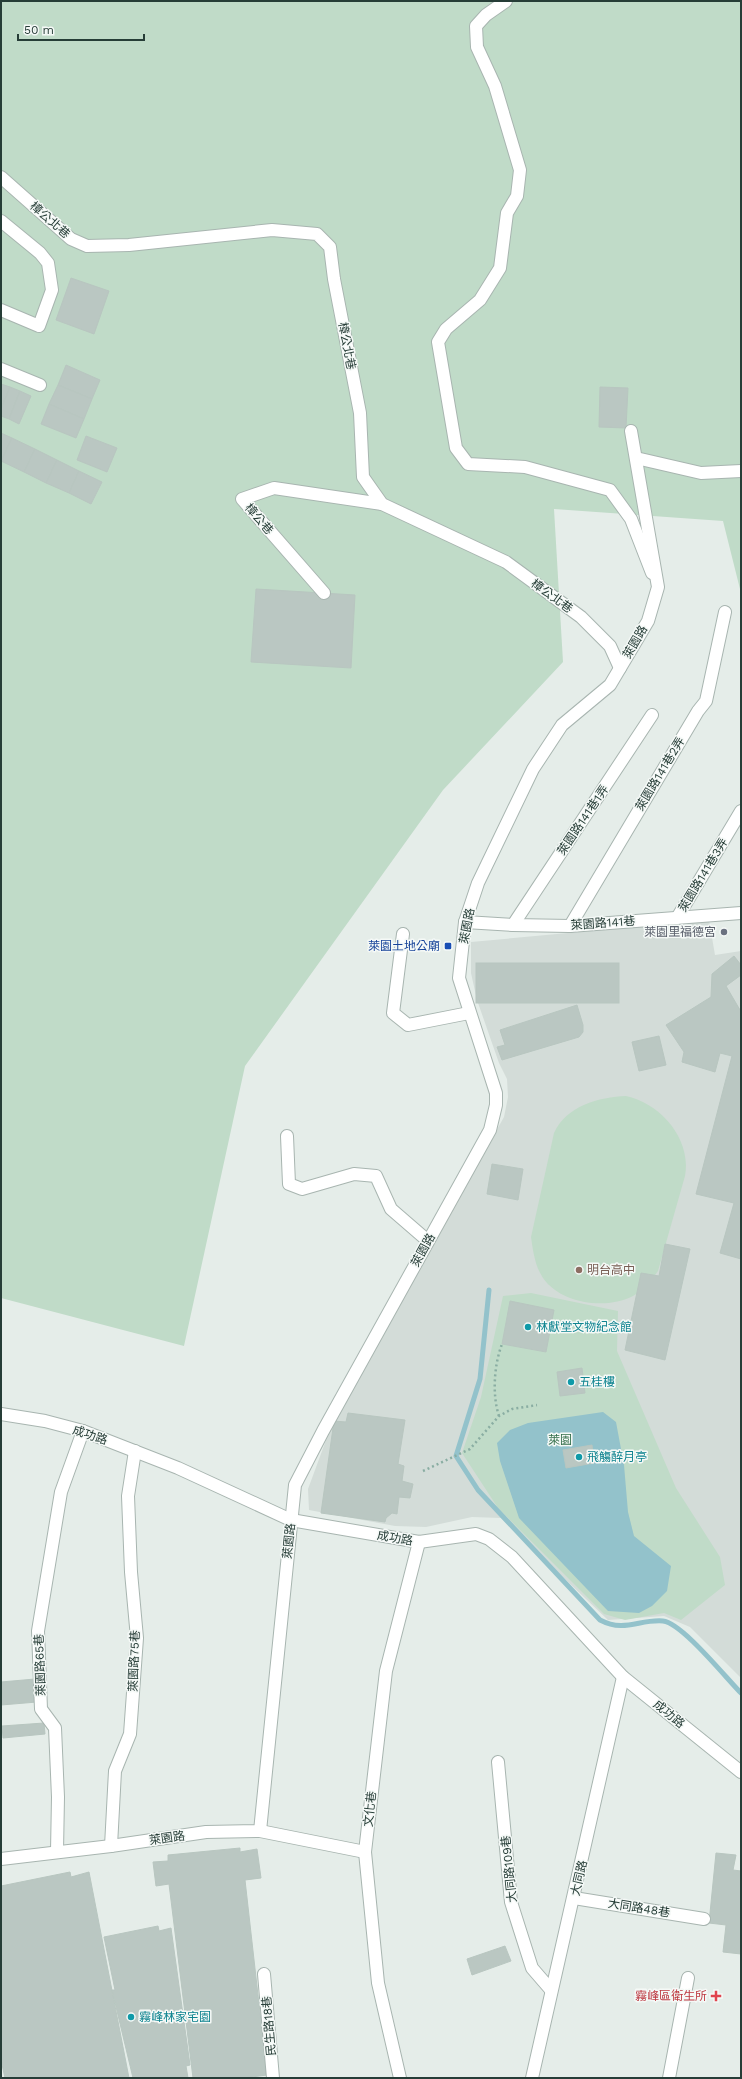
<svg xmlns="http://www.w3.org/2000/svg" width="742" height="2079" font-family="'Work Sans','Noto Sans TC',sans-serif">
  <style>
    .built { fill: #d3dcd8 }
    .green { fill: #c0dbc8 }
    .water { fill: #93c2cb }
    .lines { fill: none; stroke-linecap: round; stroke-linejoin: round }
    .stream { stroke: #93c2cb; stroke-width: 5 }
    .building { fill: #bac7c2; stroke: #b8c6c0 }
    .minor-casing { stroke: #a8b5b0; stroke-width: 14 }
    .path { stroke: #89ada2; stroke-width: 2.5; stroke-dasharray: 2 3; stroke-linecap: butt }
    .minor { stroke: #fff; stroke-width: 12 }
    .worship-dot { fill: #6b7280; stroke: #f5f9f7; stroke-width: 1.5 }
    .transit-dot { fill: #1a4fb4; stroke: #f5f9f7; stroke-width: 1.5 }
    .education-dot { fill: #8d6e63; stroke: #f5f9f7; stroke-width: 1.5 }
    .culture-dot { fill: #0f9aa8; stroke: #f5f9f7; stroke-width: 1.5 }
    .health-dot { fill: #e0444e; stroke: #f5f9f7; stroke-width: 1.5 }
    .labels { text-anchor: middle; stroke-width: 3; stroke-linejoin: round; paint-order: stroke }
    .street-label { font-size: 12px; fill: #263d37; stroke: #f5f9f7 }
    .worship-label { font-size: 12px; fill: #5b616d; stroke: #f5f9f7; text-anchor: end }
    .transit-label { font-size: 12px; fill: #164399; stroke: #f5f9f7; text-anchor: end }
    .education-label { font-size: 12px; fill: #785e54; stroke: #f5f9f7; text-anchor: start }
    .culture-label { font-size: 12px; fill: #0d838f; stroke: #f5f9f7; text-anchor: start }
    .park-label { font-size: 12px; fill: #346f4b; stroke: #f5f9f7 }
    .health-label { font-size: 12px; fill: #be3a42; stroke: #f5f9f7; text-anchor: end }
  </style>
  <rect width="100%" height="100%" fill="#e5ede9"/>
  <polygon class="built" points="709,920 715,955 741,951 741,1678 690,1627 664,1616 608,1620 501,1518 472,1517 426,1527 395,1526 309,1510 308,1489 332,1424 504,1117 508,1097 507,1079 499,1063 477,1000 471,973 471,942"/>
  <g class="green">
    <polygon points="1,1 741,1 741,593 723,521 554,509 563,662 443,790 245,1066 184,1346 1,1298"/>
    <path d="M626 1096C660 1103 692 1139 685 1176L658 1271C652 1279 642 1292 633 1296 606 1310 561 1304 543 1278 535 1266 533 1251 531 1237L554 1133C566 1106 599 1097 626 1096Z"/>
    <polygon points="531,1293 618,1311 617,1351 676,1488 720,1557 725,1585 681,1620 664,1613 625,1620 604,1614 498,1508 462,1453 481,1397 503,1296"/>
  </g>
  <polygon class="water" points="603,1412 616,1422 624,1465 628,1512 634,1536 671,1566 667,1591 652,1606 639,1613 608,1611 519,1518 500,1461 497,1443 510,1430 528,1423"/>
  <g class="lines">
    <path class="stream" d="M489 1290 480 1379 456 1456 478 1490 600 1620C625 1633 639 1619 663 1621 682 1623 726 1678 741 1693"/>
  </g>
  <g class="building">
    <polygon points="71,278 109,291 94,334 56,320"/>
    <polygon points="66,365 100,380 92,399 58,385"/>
    <polygon points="1,384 10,387 1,409"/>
    <polygon points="58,385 92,399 84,419 49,404"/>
    <polygon points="10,387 20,391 9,419 1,416 1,409"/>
    <polygon points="600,387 628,388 626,428 599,427"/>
    <polygon points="20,391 31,396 19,424 9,419"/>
    <polygon points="49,404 84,419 76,438 41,424"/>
    <polygon points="1,433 12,438 1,461"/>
    <polygon points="86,436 117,448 107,472 77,460"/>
    <polygon points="12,438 35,449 24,472 1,461"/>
    <polygon points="35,449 57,460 46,483 24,472"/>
    <polygon points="57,460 79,471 69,493 46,483"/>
    <polygon points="79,471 102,482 91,504 69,493"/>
    <polygon points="256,589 355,595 351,668 251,662"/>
    <polygon points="734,956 741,965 741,975 726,986 740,1010 741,1005 741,1259 720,1253 734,1203 696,1194 732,1056 720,1053 715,1072 682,1062 684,1052 666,1025 711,997 712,974"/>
    <rect x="476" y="963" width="143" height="40"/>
    <polygon points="577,1005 583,1025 583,1032 579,1037 502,1060 497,1047 505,1045 500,1030"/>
    <polygon points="659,1036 666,1065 639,1071 632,1042"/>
    <polygon points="492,1164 523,1169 518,1200 487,1194"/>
    <polygon points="665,1244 690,1249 665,1360 625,1350 641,1273 659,1276"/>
    <polygon points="510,1301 554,1310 546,1352 502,1344"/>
    <polygon points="582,1368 585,1393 560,1396 557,1372"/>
    <polygon points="348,1413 405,1420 398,1464 404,1466 402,1481 413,1484 410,1498 399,1497 397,1514 392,1513 386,1518 385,1522 321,1513 334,1421 346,1422"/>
    <polygon points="592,1445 594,1463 566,1468 563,1450"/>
    <polygon points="35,1679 37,1702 1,1705 1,1682"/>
    <polygon points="44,1723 45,1734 3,1738 2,1726"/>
    <polygon points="240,1848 240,1852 257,1849 261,1878 245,1880 267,2075 244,2078 193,2078 169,1884 156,1886 153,1862 168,1861 168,1855"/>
    <polygon points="716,1853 736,1855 733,1870 741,1871 741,1954 723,1952 726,1925 709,1923"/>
    <polygon points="70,1872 71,1877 89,1872 129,2078 5,2078 1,2060 1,1886"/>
    <polygon points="158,1926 159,1931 171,1928 190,2065 186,2066 188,2078 133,2078 112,1990 115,1990 104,1937"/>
    <polygon points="505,1946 511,1961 472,1975 467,1959"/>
  </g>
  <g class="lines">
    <defs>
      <g id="minor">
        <polyline points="506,1 486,15 476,26 477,47 495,86 520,170 517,196 507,213 500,268 480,300 446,329 438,342 456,448 468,464 525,467 610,490 631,519 652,573"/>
        <polyline points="1,177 71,239 87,246 129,245 272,230 317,234 330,247 334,279 360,413 363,477 382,504 506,562 581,617 610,646 620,668"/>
        <polyline points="1,221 40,253 48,263 52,290 39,326 1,310"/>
        <polyline points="1,369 40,385"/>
        <polyline points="636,458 701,473 741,471"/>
        <polyline points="324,593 242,499 274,488 382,504"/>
        <polyline points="677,918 741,811"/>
        <polyline points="465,922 513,925 570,926 741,913"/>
        <polyline points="513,925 652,715"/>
        <polyline points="570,926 698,711 706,701 725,612"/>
        <polyline points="403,934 393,1013 408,1025 469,1013"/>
        <polyline points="287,1136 289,1184 302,1189 354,1174 376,1176 391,1209 428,1241"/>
        <polyline points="1,1414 45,1421 83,1431 178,1468 291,1520 419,1542 476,1534 489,1539 512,1557 623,1677 741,1772"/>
        <polyline points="498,1762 511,1902 532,1968 551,1990"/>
        <polyline points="260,1831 365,1852"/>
        <polyline points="111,1846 115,1771 130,1734 137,1638 131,1572 128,1496 135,1451"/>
        <polyline points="57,1851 58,1797 55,1728 41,1709 38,1631 61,1492 83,1431"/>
        <polyline points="1,1859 111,1846 206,1832 260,1831 295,1485 323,1431 490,1130 496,1105 496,1093 459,978 465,922 478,883 533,769 562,725 610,685 648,621 658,587 631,431"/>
        <polyline points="574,1898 704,1919"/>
        <polyline points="264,1974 273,2078"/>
        <polyline points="400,2078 378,1983 365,1852 386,1671 419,1542"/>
        <polyline points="532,2078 623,1677"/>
        <polyline points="669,2078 688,1978"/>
      </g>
    </defs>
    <use href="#minor" class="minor-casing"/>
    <g class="path">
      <path d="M499 1416C492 1395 494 1365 502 1344"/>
      <polyline points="423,1471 470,1449 499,1416 512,1409 537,1405"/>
    </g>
    <use href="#minor" class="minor"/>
  </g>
  <circle class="worship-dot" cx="724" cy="932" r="4"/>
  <rect class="transit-dot" x="444" y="942" width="8" height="8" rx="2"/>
  <circle class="education-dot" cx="579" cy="1270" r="4"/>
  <g class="culture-dot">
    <circle cx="528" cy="1327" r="4"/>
    <circle cx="571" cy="1382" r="4"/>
    <circle cx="579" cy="1457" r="4"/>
    <circle cx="131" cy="2017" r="4"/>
  </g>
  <path class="health-dot" d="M714 1990h4v4h4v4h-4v4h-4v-4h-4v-4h4z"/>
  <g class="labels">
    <g class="street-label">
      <text transform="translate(50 220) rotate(41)" y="4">樟公北巷</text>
      <text transform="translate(347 346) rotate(79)" y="4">樟公北巷</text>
      <text transform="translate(259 519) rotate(49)" y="4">樟公巷</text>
      <text transform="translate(552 596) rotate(36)" y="4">樟公北巷</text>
      <text transform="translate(635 642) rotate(-60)" y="4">萊園路</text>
      <text transform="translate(660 774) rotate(-59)" y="4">萊園路141巷2弄</text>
      <text transform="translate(583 820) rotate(-56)" y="4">萊園路141巷1弄</text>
      <text transform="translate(703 875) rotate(-59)" y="4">萊園路141巷3弄</text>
      <text transform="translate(603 923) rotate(-4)" y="4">萊園路141巷</text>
      <text transform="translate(467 926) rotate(-79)" y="4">萊園路</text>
      <text transform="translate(423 1250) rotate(-61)" y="4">萊園路</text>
      <text transform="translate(90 1435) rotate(18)" y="4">成功路</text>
      <text transform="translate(395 1538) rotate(10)" y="4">成功路</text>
      <text transform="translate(289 1541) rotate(-84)" y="4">萊園路</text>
      <text transform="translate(134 1661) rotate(-88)" y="4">萊園路75巷</text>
      <text transform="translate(40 1665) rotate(-92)" y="4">萊園路65巷</text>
      <text transform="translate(669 1714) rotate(39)" y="4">成功路</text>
      <text transform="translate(370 1809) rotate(-84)" y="4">文化巷</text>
      <text transform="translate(167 1838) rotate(-8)" y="4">萊園路</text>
      <text transform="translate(509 1869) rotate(-96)" y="4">大同路109巷</text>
      <text transform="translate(579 1878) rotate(-77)" y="4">大同路</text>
      <text transform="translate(639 1908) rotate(9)" y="4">大同路48巷</text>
      <text transform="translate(269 2026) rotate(-95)" y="4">民生路18巷</text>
    </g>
    <g class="worship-label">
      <text x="716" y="936">萊園里福德宮</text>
    </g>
    <g class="transit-label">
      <text x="440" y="950">萊園土地公廟</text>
    </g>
    <g class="education-label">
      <text x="587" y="1274">明台高中</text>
    </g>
    <g class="culture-label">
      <text x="536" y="1331">林獻堂文物紀念館</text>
      <text x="579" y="1386">五桂樓</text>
      <text x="587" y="1461">飛觴醉月亭</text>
      <text x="139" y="2021">霧峰林家宅園</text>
    </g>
    <g class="park-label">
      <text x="560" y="1444">萊園</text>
    </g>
    <g class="health-label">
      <text x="707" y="2000">霧峰區衛生所</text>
    </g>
  </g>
  <rect width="742" height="2079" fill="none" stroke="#263d37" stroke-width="4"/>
  <path d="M18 34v6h126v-6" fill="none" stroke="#263d37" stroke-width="2"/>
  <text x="24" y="34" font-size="12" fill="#263d37" stroke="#f5f9f7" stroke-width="3" paint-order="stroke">50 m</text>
</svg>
